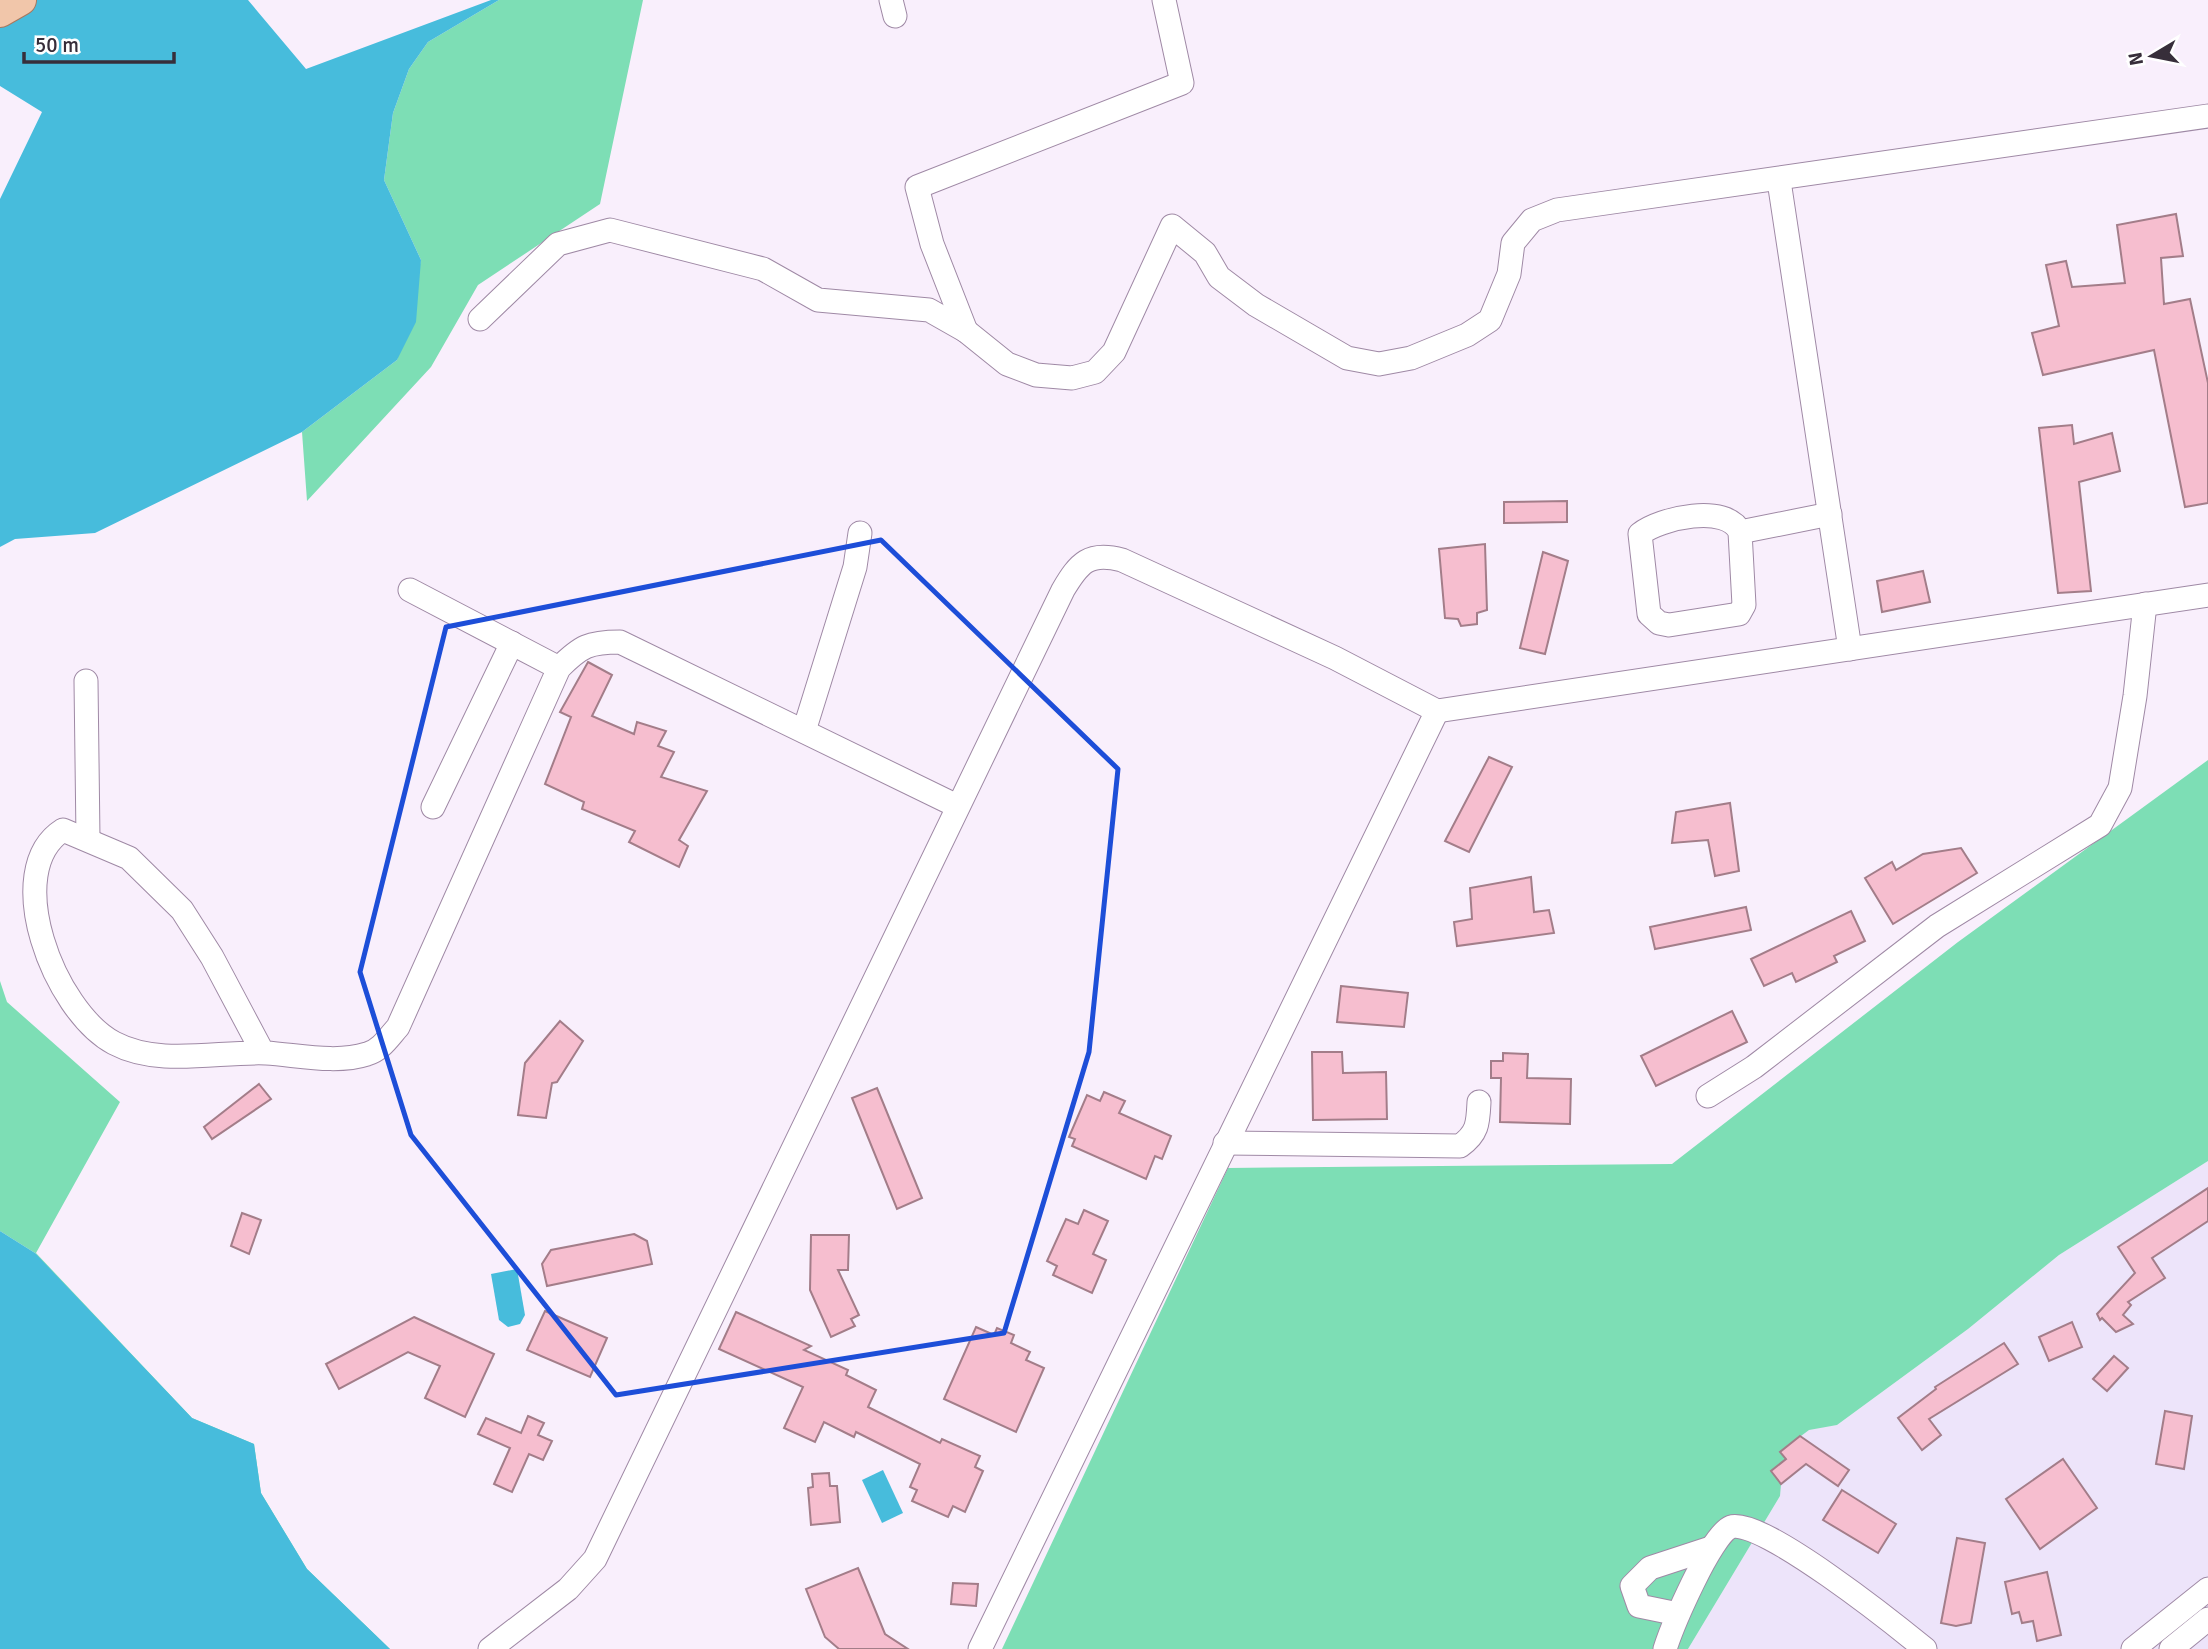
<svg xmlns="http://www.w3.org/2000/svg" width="2208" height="1649" font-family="Signika,sans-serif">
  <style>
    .commercial { fill: #ede4fa }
    .green { fill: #7ddeb5 }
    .water { fill: #47bcdc }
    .building { fill: #f6becf; stroke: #a37d89; stroke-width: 2 }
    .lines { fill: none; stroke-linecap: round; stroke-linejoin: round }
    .minor-casing { stroke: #9f89a5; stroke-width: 25 }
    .major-casing { stroke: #a9785e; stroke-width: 32 }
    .minor { stroke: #fff; stroke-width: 23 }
    .major { stroke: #f1c6aa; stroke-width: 30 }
    .marked { fill: none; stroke: #1d4ed8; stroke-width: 5; stroke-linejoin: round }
  </style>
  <rect width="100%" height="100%" fill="#f9effc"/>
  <polygon class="commercial" points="2208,1161 2208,1649 1688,1649 1780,1496 1771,1471 1780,1452 1809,1429 1837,1425 1968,1329 2059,1255"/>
  <g class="green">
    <polygon points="499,0 643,0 600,204 478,285 431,367 307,501 302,432 397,360 421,260 384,180 393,113 409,69 428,42"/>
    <polygon points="2208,760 2208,1161 2059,1255 1968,1329 1837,1425 1809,1430 1781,1451 1786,1459 1771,1471 1781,1484 1780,1496 1688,1649 1002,1649 1228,1168 1672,1164 1958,942"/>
    <polygon points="0,981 7,1002 120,1102 36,1253 192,1418 254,1444 261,1493 307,1569 390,1649 277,1649 35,1253 0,1231"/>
  </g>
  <g class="water">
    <polygon points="0,0 248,0 306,69 491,0 499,0 428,42 409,69 393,113 384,180 421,260 416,322 397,360 302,432 95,533 15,539 0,547 0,199 42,112 0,86"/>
    <polygon points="0,1231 35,1253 192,1418 254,1444 261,1493 307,1569 390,1649 0,1649"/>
    <polygon points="517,1269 525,1315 520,1324 508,1327 499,1320 491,1274"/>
    <polygon points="883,1470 903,1513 882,1523 862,1480"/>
  </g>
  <g class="building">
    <polygon points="2176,214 2183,256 2161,258 2164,304 2190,299 2208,383 2208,503 2185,507 2154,350 2043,375 2032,333 2059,326 2046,265 2066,261 2072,287 2125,283 2117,225"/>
    <polygon points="2072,425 2074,444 2112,433 2120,471 2079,482 2091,591 2058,593 2039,428"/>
    <polygon points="1567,501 1567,522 1504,523 1504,502"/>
    <polygon points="1485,544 1487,610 1477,613 1477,624 1461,626 1458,619 1445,618 1439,549"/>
    <polygon points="1543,552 1568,561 1545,654 1520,648"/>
    <polygon points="1923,571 1930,602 1882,612 1877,581"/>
    <polygon points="588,662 612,675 592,716 634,734 637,722 666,731 658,746 674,752 661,777 707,791 679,840 688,846 679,867 629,842 635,831 582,809 584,802 545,784 571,717 560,712"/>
    <polygon points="1489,757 1512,767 1469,852 1445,841"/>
    <polygon points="1730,803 1739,871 1715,876 1708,840 1672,843 1676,812"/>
    <polygon points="1961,848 1977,873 1893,924 1865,878 1892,862 1896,870 1923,854"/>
    <polygon points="1531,877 1534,912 1549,910 1554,933 1457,946 1454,922 1472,919 1470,888"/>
    <polygon points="1746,907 1751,930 1655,949 1650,927"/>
    <polygon points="1851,911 1865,941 1834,956 1837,962 1796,982 1792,973 1764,986 1751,959"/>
    <polygon points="1341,986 1408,993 1404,1027 1337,1022"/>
    <polygon points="1732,1011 1747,1042 1656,1086 1641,1056"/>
    <polygon points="560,1021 583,1041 557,1082 552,1083 546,1118 518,1115 525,1063"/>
    <polygon points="1312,1052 1342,1052 1343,1073 1386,1072 1387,1119 1313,1120"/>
    <polygon points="1503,1053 1528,1054 1527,1078 1571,1079 1570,1124 1500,1122 1501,1078 1491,1078 1491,1061 1503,1061"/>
    <polygon points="259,1084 271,1099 212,1139 204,1127"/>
    <polygon points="877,1088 922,1198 897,1209 852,1098"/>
    <polygon points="1104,1092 1125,1101 1119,1113 1171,1136 1162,1159 1155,1156 1146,1179 1072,1146 1075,1139 1069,1137 1087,1095 1100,1101"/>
    <polygon points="2208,1188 2208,1221 2152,1258 2165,1278 2128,1302 2131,1305 2123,1315 2133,1324 2116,1332 2102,1318 2100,1320 2097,1314 2135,1273 2118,1247"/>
    <polygon points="1084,1210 1108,1221 1093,1254 1106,1260 1092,1293 1053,1275 1057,1266 1047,1261 1066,1219 1078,1224"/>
    <polygon points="242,1213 261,1220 249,1254 231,1246"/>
    <polygon points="634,1234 647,1241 652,1264 547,1286 542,1264 551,1250"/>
    <polygon points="811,1235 849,1235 848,1270 838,1270 859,1315 851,1319 855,1326 831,1337 810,1290"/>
    <polygon points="545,1311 607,1338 590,1377 527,1350"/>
    <polygon points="736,1312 811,1346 804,1350 848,1370 846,1375 876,1390 868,1407 940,1443 942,1439 980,1456 975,1467 983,1471 965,1512 953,1506 948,1517 912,1501 917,1490 910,1487 920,1464 856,1432 854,1437 824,1422 815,1442 784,1428 803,1387 719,1349"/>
    <polygon points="414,1317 494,1354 465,1417 425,1398 440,1366 408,1352 339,1389 326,1364"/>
    <polygon points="2072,1322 2082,1347 2049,1361 2039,1337"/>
    <polygon points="976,1327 994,1335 997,1328 1014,1335 1011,1343 1030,1352 1026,1360 1044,1368 1016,1432 944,1399"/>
    <polygon points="2004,1343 2018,1364 1929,1419 1941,1435 1922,1450 1898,1418 1936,1389 1935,1387"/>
    <polygon points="2114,1356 2128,1368 2107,1391 2093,1379"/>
    <polygon points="2165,1411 2192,1416 2184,1469 2156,1464"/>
    <polygon points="528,1416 544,1423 538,1435 552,1441 543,1460 529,1454 512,1492 494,1484 510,1448 478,1434 486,1418 521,1433"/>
    <polygon points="1800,1436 1849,1470 1838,1486 1806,1464 1781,1484 1771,1471 1786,1459 1780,1452"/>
    <polygon points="2063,1459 2097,1508 2040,1549 2006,1499"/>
    <polygon points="829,1473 830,1486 837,1486 840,1522 811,1525 808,1488 813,1487 812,1474"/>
    <polygon points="1842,1490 1896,1524 1878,1553 1823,1520"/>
    <polygon points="1957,1538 1985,1543 1971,1623 1956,1626 1941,1623"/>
    <polygon points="858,1568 885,1634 908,1649 839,1649 825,1637 806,1589"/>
    <polygon points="2047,1572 2061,1635 2037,1641 2033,1621 2022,1623 2019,1612 2012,1614 2005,1582"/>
    <polygon points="953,1583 978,1584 976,1606 951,1604"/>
  </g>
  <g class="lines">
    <defs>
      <g id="minor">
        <polyline points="891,0 895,16"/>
        <polyline points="1779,181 1850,649"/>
        <polyline points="480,319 558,244 610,230 763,269 818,300 929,310 966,331 1007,364 1036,375 1072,378 1095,372 1114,352 1172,226 1205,253 1219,277 1256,305 1347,358 1379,364 1411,358 1467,335 1490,320 1509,274 1513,243 1532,220 1557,210 2208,116"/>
        <polyline points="966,331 932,244 917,187 1182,83 1164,0"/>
        <path d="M1740 532 1744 605 1739 614 1669 625 1659 623 1649 614 1640 534C1660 518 1727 503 1740 532L1830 514"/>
        <polyline points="410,590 559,668"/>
        <polyline points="86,681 88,838"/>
        <polyline points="1437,711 2208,595"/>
        <polyline points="804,731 855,567 860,533"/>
        <polyline points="433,807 512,643"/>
        <path d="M263 1053 212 957 182 910 129 858 63 830C0 870 54 1011 114 1043 159 1067 218 1051 266 1053 298 1055 336 1064 367 1054 381 1050 389 1037 398 1027L559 668C581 646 589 642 620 642L957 806"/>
        <polyline points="1708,1096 1754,1067 1937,926 2100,825 2120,788 2135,696 2145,604"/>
        <path d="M1225 1143 1460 1146C1478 1133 1478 1123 1479 1102"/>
        <polyline points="1678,1614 1639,1606 1632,1586 1650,1568 1711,1548"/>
        <path d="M490 1649 568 1589 595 1559 1063 590C1079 563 1089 551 1122 560L1335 658 1437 711 980 1649"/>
        <path d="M1665 1649C1672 1627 1711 1534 1731 1527 1761 1517 1897 1626 1925 1649"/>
        <polyline points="2133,1649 2208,1589"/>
        <polyline points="2171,1649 2208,1619"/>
      </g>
      <polyline id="major" points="0,12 21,0"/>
    </defs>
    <use href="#minor" class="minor-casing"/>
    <use href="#major" class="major-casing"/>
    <use href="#minor" class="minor"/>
    <use href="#major" class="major"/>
  </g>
  <path class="marked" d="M881 540 1118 769 1089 1052 1004 1333 616 1395 411 1135 360 972 446 627Z"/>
  <g transform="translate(2152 56) rotate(260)" stroke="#ffffff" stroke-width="5" paint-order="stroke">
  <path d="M0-5L12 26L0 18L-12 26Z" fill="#372e3a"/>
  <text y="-10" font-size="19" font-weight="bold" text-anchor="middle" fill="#372e3a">N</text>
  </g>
  <path d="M24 52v10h150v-10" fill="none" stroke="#372e3a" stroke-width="3.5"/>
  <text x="35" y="52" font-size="21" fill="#372e3a" stroke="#ffffff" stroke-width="5" paint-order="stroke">50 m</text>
</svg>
